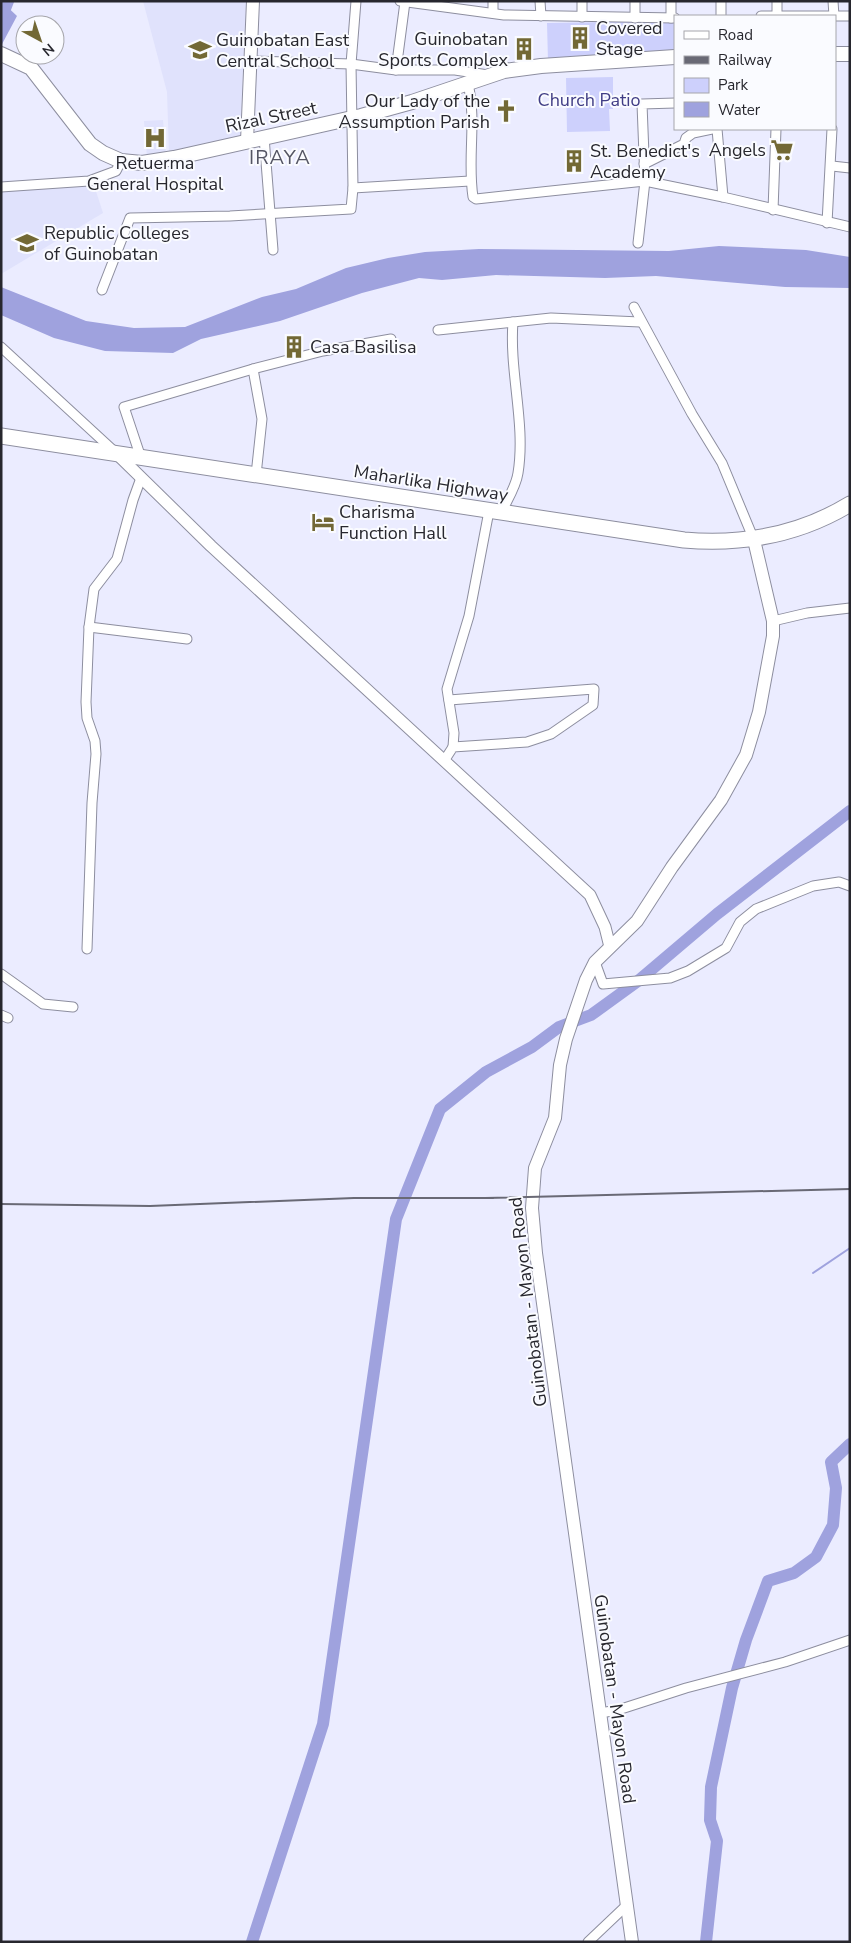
<svg xmlns="http://www.w3.org/2000/svg" width="851" height="1943" font-family="'Nunito Sans',sans-serif">
  <style>
    .built { fill: #e0e2fc }
    .park { fill: #cdd0fc }
    .water { fill: #9fa2de }
    .lines { fill: none; stroke-linecap: round; stroke-linejoin: round }
    .stream { stroke: #9fa2de; stroke-width: 2 }
    .river { stroke: #9fa2de; stroke-width: 12 }
    .minor-casing { stroke: #8d8e9f; stroke-width: 11 }
    .tertiary-casing { stroke: #8d8e9f; stroke-width: 13 }
    .secondary-casing { stroke: #8d8e9f; stroke-width: 14 }
    .primary-casing { stroke: #8d8e9f; stroke-width: 16 }
    .trunk-casing { stroke: #8d8e9f; stroke-width: 17 }
    .minor { stroke: #fff; stroke-width: 9 }
    .tertiary { stroke: #fff; stroke-width: 11 }
    .secondary { stroke: #fff; stroke-width: 12 }
    .primary { stroke: #fff; stroke-width: 14 }
    .trunk { stroke: #fff; stroke-width: 15 }
    .rail { stroke: #696975; stroke-width: 2 }
    .labels { text-anchor: middle; stroke-width: 4; stroke-linejoin: round; paint-order: stroke }
    .poi-label { font-size: 18px; fill: #27272e; stroke: #fafbff; text-anchor: start }
    .park-label { font-size: 18px; fill: #403d85; stroke: #fafbff }
    .street-label { font-size: 18px; fill: #27272e; stroke: #fafbff }
    .quarter-label { font-size: 20px; letter-spacing: 1px; fill: #545564; stroke: #fafbff }
  </style>
  <rect width="100%" height="100%" fill="#ebecff"/>
  <g class="built">
    <polygon points="143,1 246,1 240,139 169,154 167,92"/>
    <polygon points="163,120 166,155 147,157 144,121"/>
    <polygon points="93,182 103,213 1,274 1,192"/>
  </g>
  <g class="park">
    <polygon points="675,21 675,53 548,61 547,23"/>
    <polygon points="613,77 613,109 609,109 610,131 567,132 566,78"/>
  </g>
  <g class="water">
    <polygon points="1,1 17,16 1,46"/>
    <polygon points="719,246 806,250 850,257 850,288 785,287 656,276 605,278 496,275 442,280 419,278 362,293 280,321 201,339 173,353 105,351 54,338 1,315 1,287 86,321 134,328 185,327 262,297 296,289 346,268 388,258 425,252 479,249 669,251"/>
  </g>
  <g class="lines">
    <polyline class="stream" points="813,1273 850,1248"/>
    <g class="river">
      <polyline points="1,19 8,1"/>
      <polyline points="252,1942 323,1724 396,1219 440,1109 486,1072 532,1047 559,1027 591,1015 638,981 717,914 850,811"/>
      <polyline points="706,1942 717,1841 710,1820 711,1787 732,1688 746,1640 768,1581 794,1573 816,1557 833,1525 836,1488 831,1462 850,1444"/>
    </g>
    <defs>
      <g id="minor">
        <polyline points="400,1 504,15 675,18"/>
        <polyline points="493,1 493,13"/>
        <polyline points="540,1 541,16"/>
        <polyline points="833,1 834,16"/>
        <polyline points="721,16 721,1"/>
        <polyline points="761,16 850,16"/>
        <polyline points="777,16 777,1"/>
        <polyline points="582,17 582,1"/>
        <polyline points="635,18 635,1"/>
        <polyline points="671,18 671,1"/>
        <polyline points="251,61 351,64 396,70 455,70 488,75"/>
        <polyline points="396,70 405,2"/>
        <path d="M468 84C477 121 467 159 473 197L476 199 645 181 723 197 850 227"/>
        <polyline points="717,129 723,197"/>
        <polyline points="264,137 273,250"/>
        <polyline points="644,164 684,144 686,138 693,133 712,129"/>
        <polyline points="832,166 850,168"/>
        <polyline points="1,187 89,181 116,171 121,161"/>
        <polyline points="353,188 470,181"/>
        <polyline points="773,210 776,129"/>
        <polyline points="827,223 832,129"/>
        <polyline points="638,243 645,181 642,104 675,103"/>
        <polyline points="102,290 130,218 230,216 351,209 353,188 351,64 356,1"/>
        <polyline points="634,307 692,414 722,463 754,540"/>
        <polyline points="438,330 551,318 640,322"/>
        <polyline points="1,347 115,452"/>
        <polyline points="253,369 262,419 256,475"/>
        <polyline points="141,458 124,407 253,369 323,351 391,339"/>
        <path d="M501 513C507 500 516 487 518 473 526 424 509 372 513 322"/>
        <polyline points="773,621 807,613 850,608"/>
        <polyline points="89,627 187,639"/>
        <polyline points="453,747 454,733 447,689 469,616 489,511"/>
        <polyline points="444,761 453,747 527,742 551,734 593,705 594,689 449,700"/>
        <polyline points="87,949 92,803 96,754 95,741 87,718 86,702 89,627 94,589 117,559 133,500 141,478"/>
        <polyline points="595,962 603,984 670,978 688,971 726,948 740,922 756,909 813,886 839,882 850,886"/>
        <polyline points="1,974 43,1004 73,1007"/>
        <polyline points="1,1015 8,1018"/>
        <polyline points="600,1713 618,1710 686,1688 785,1662 850,1640"/>
        <polyline points="588,1942 627,1905"/>
      </g>
      <polyline id="tertiary" points="117,454 211,546 590,895 605,927 610,947"/>
      <g id="secondary">
        <polyline points="247,141 253,1"/>
        <polyline points="632,1942 536,1253 532,1208 535,1168 555,1118 560,1065 566,1039 586,980 595,962 637,921 672,867 721,800 746,755 759,712 773,636 773,621 754,540"/>
      </g>
      <g id="primary">
        <polyline points="1,54 31,68 90,144 103,153 121,161 142,163 174,158 361,116 412,102 504,71 541,66 675,57"/>
        <polyline points="835,54 850,54"/>
      </g>
      <path id="trunk" d="M1 436 684 540C743 545 799 535 850 504"/>
    </defs>
    <use href="#minor" class="minor-casing"/>
    <use href="#tertiary" class="tertiary-casing"/>
    <use href="#secondary" class="secondary-casing"/>
    <use href="#primary" class="primary-casing"/>
    <use href="#trunk" class="trunk-casing"/>
    <use href="#minor" class="minor"/>
    <use href="#tertiary" class="tertiary"/>
    <use href="#secondary" class="secondary"/>
    <use href="#primary" class="primary"/>
    <use href="#trunk" class="trunk"/>
    <g class="rail">
      <polyline points="485,1198 850,1189"/>
      <polyline points="1,1204 150,1206 354,1198 493,1198"/>
    </g>
  </g>
  <defs>
    <symbol id="building-bare" viewBox="-9 -9 18 18"><path d="M-4-6H4V6H1V3H-1V6H-4ZM-2.5-4.3h1.7v1.8h-1.7ZM.8-4.3h1.7v1.8H.8ZM-2.5-1h1.7V.8h-1.7ZM.8-1h1.7V.8H.8Z" fill="#726835" stroke="#fafbff" stroke-width="2.5" paint-order="stroke"/></symbol>
    <symbol id="school-bare" viewBox="-9 -9 18 18"><path d="M0-5L7-2L0 1L-7-2ZM-4 1L0 2.5L4 1V4Q0 6-4 4Z" fill="#726835" stroke="#fafbff" stroke-width="2.5" paint-order="stroke"/></symbol>
    <symbol id="church-bare" viewBox="-9 -9 18 18"><path d="M-1.2-6h2.4v3.5h3.3v2.4h-3.3V6h-2.4V-.1h-3.3v-2.4h3.3Z" fill="#726835" stroke="#fafbff" stroke-width="2.5" paint-order="stroke"/></symbol>
    <symbol id="hospital-bare" viewBox="-9 -9 18 18"><path d="M-5-5h3v3.5h4V-5h3V5h-3V1.5h-4V5h-3Z" fill="#726835" stroke="#fafbff" stroke-width="2.5" paint-order="stroke"/></symbol>
    <symbol id="supermarket-bare" viewBox="-9 -9 18 18"><path d="M-6-5.5h2.5l.6 2H6L4.5 2H-2.5L-4.4-4H-6ZM-1.5 3.2a1.3 1.3 0 1 0 .1 0ZM3 3.2a1.3 1.3 0 1 0 .1 0Z" fill="#726835" stroke="#fafbff" stroke-width="2.5" paint-order="stroke"/></symbol>
    <symbol id="university-bare" viewBox="-9 -9 18 18"><path d="M0-5L7-2L0 1L-7-2ZM-4 1L0 2.5L4 1V4Q0 6-4 4Z" fill="#726835" stroke="#fafbff" stroke-width="2.5" paint-order="stroke"/></symbol>
    <symbol id="hotel-bare" viewBox="-9 -9 18 18"><path d="M-6-4.5h1.5V1H6V5H4.5V3h-9V5H-6ZM-4 0a1.8 1.8 0 1 1 3.6 0ZM.5 0V-2.5h3Q6-2.5 6 0Z" fill="#726835" stroke="#fafbff" stroke-width="2.5" paint-order="stroke"/></symbol>
  </defs>
  <g fill-rule="evenodd">
    <use href="#building-bare" x="564" y="22" width="32" height="32"/>
    <use href="#building-bare" x="508" y="33" width="32" height="32"/>
    <use href="#school-bare" x="184" y="34" width="32" height="32"/>
    <use href="#church-bare" x="490" y="95" width="32" height="32"/>
    <use href="#hospital-bare" x="139" y="122" width="32" height="32"/>
    <use href="#supermarket-bare" x="766" y="134" width="32" height="32"/>
    <use href="#building-bare" x="558" y="145" width="32" height="32"/>
    <use href="#university-bare" x="11" y="227" width="32" height="32"/>
    <use href="#building-bare" x="278" y="331" width="32" height="32"/>
    <use href="#hotel-bare" x="307" y="506" width="32" height="32"/>
  </g>
  <g class="labels">
    <g class="poi-label">
      <text x="596" y="34">Covered<tspan x="596" dy="21">Stage</tspan></text>
      <text x="508" y="45" text-anchor="end">Guinobatan<tspan x="508" dy="21">Sports Complex</tspan></text>
      <text x="216" y="46">Guinobatan East<tspan x="216" dy="21">Central School</tspan></text>
      <text x="490" y="107" text-anchor="end">Our Lady of the<tspan x="490" dy="21">Assumption Parish</tspan></text>
      <text x="766" y="156" text-anchor="end">Angels</text>
      <text x="590" y="157">St. Benedict's<tspan x="590" dy="21">Academy</tspan></text>
      <text x="155" y="169" text-anchor="middle">Retuerma<tspan x="155" dy="21">General Hospital</tspan></text>
      <text x="44" y="239">Republic Colleges<tspan x="44" dy="21">of Guinobatan</tspan></text>
      <text x="310" y="353">Casa Basilisa</text>
      <text x="339" y="518">Charisma<tspan x="339" dy="21">Function Hall</tspan></text>
    </g>
    <g class="park-label">
      <text x="589" y="106">Church Patio</text>
    </g>
    <g class="street-label">
      <text transform="translate(271 117) rotate(-12)" y="6">Rizal Street</text>
      <text transform="translate(431 483) rotate(9)" y="6">Maharlika Highway</text>
      <text transform="translate(528 1302) rotate(-97)" y="6">Guinobatan - Mayon Road</text>
      <text transform="translate(615 1699) rotate(82)" y="6">Guinobatan - Mayon Road</text>
    </g>
    <g class="quarter-label">
      <text x="280" y="164">IRAYA</text>
    </g>
  </g>
  <rect width="851" height="1943" fill="none" stroke="#27272e" stroke-width="5"/>
  <rect x="674" y="15" width="162" height="115" fill="#fafbff" stroke="#a6a6ab"/>
  <rect x="684" y="31" width="25" height="8" fill="#ffffff" stroke="#a6a6ab"/>
  <text x="718" y="40" font-size="15" fill="#27272e">Road</text>
  <rect x="684" y="56" width="25" height="8" fill="#696975" stroke="#a6a6ab"/>
  <text x="718" y="65" font-size="15" fill="#27272e">Railway</text>
  <rect x="684" y="78" width="25" height="15" fill="#cdd0fc" stroke="#a6a6ab"/>
  <text x="718" y="90" font-size="15" fill="#27272e">Park</text>
  <rect x="684" y="102" width="25" height="15" fill="#9fa2de" stroke="#a6a6ab"/>
  <text x="718" y="115" font-size="15" fill="#27272e">Water</text>
  <g transform="translate(40 40) rotate(140)"><circle r="24" fill="#fafbff" stroke="#a6a6ab"/>
  <path d="M0-4L9 19L0 12L-9 19Z" fill="#726835"/>
  <text y="-8" font-size="14" font-weight="bold" text-anchor="middle" fill="#27272e">N</text>
  </g>
</svg>
